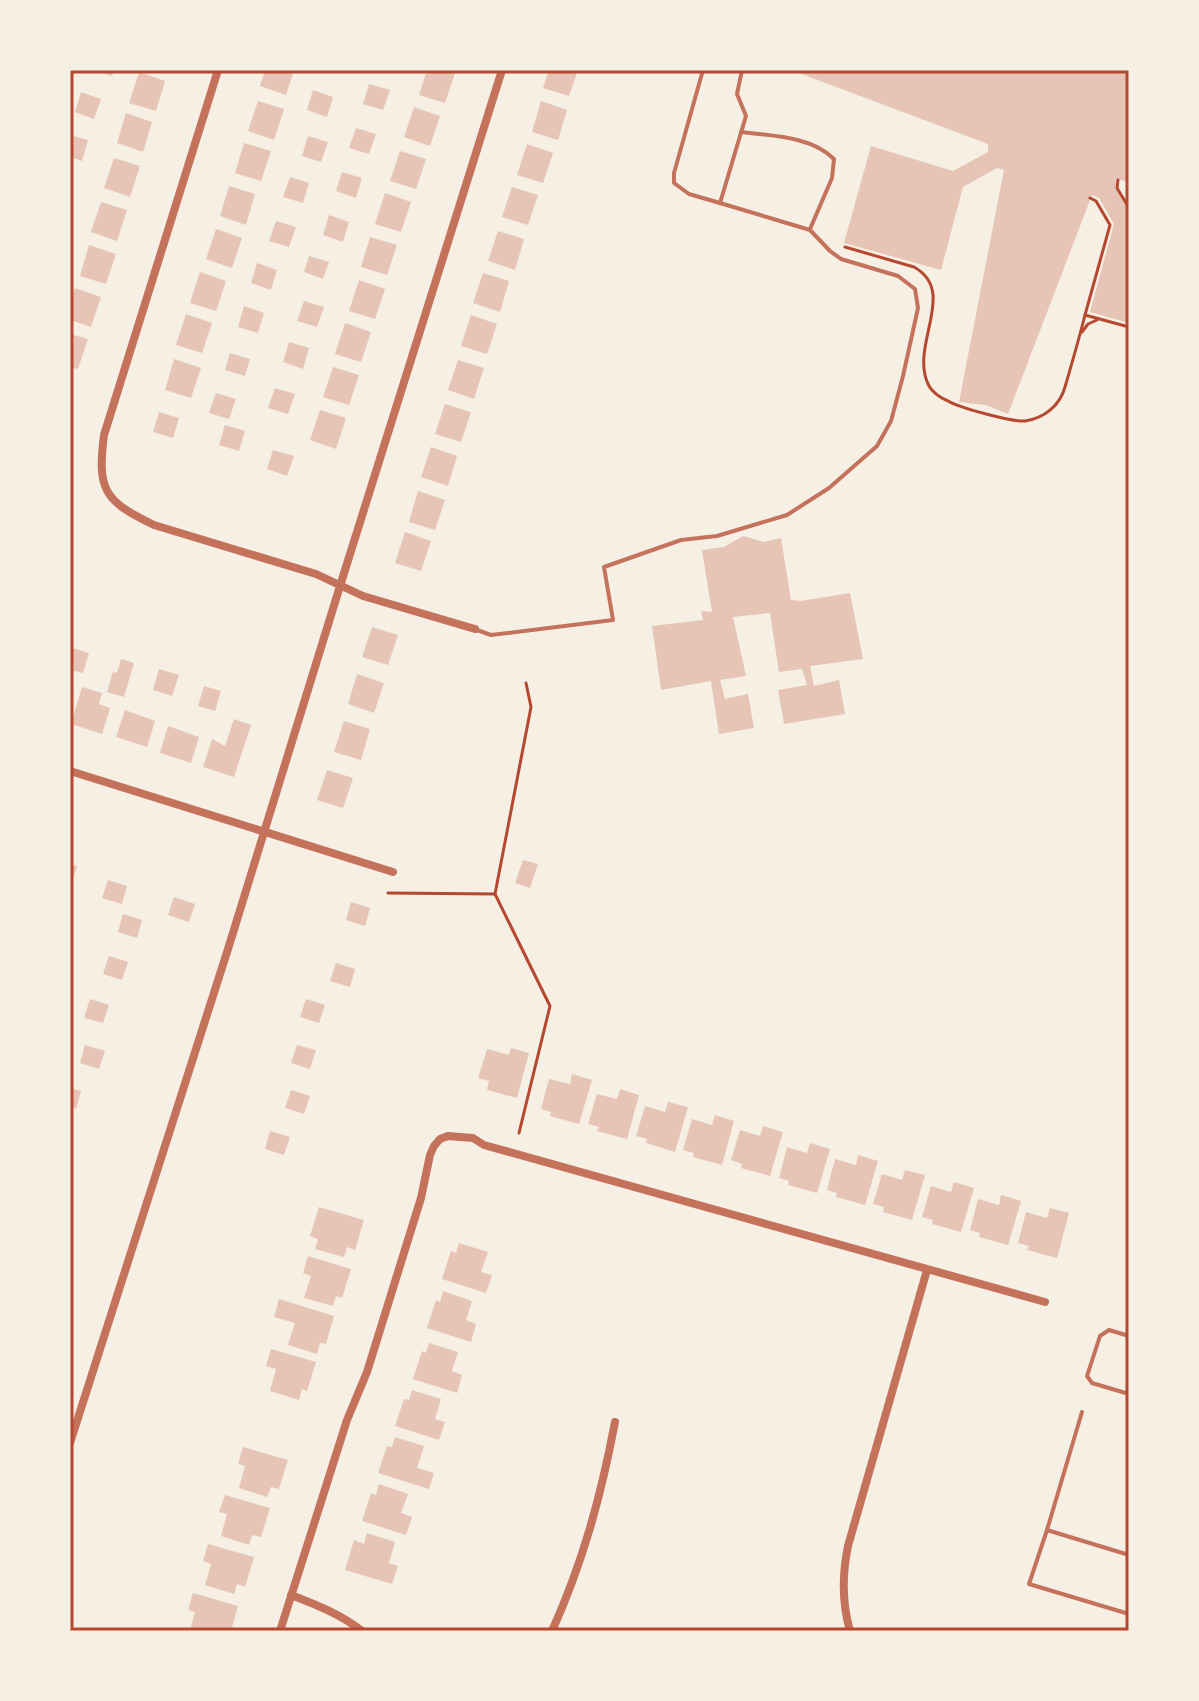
<svg xmlns="http://www.w3.org/2000/svg" width="1199" height="1701" font-family="Overpass,sans-serif">
  <style>
    .building { fill: #e6c5b7 }
    .lines { fill: none; stroke-linecap: round; stroke-linejoin: round }
    .path { stroke: #b5482f; stroke-width: 3 }
    .service { stroke: #c5725c; stroke-width: 4 }
    .minor { stroke: #c5725c; stroke-width: 8 }
    .neatline { fill: none; stroke: #b5482f; stroke-width: 3 }
  </style>
  <rect width="100%" height="100%" fill="#f6efe4"/>
  <g class="building">
    <polygon points="95,70 114,70 112,76"/>
    <polygon points="265,70 294,70 286,95 260,86"/>
    <polygon points="427,70 446,70 455,73 445,103 419,95"/>
    <polygon points="549,70 578,70 569,96 543,88"/>
    <polygon points="791,70 1128,70 1129,182 1117,179 1115,187 1129,212 1129,323 1090,312 1114,224 1099,198 1092,195 1008,414 986,405 959,402 1004,170 997,168 963,187 941,270 844,243 871,146 953,171 988,152 988,144"/>
    <polygon points="139,72 165,81 156,111 129,103"/>
    <polygon points="369,84 390,90 383,110 363,104"/>
    <polygon points="313,90 333,97 327,117 307,110"/>
    <polygon points="81,92 101,99 94,119 75,112"/>
    <polygon points="258,101 284,109 274,140 248,131"/>
    <polygon points="541,101 567,110 558,140 532,132"/>
    <polygon points="414,107 440,116 430,146 404,137"/>
    <polygon points="126,113 152,122 143,152 117,143"/>
    <polygon points="356,128 376,134 369,154 349,148"/>
    <polygon points="70,135 88,140 82,161 70,157"/>
    <polygon points="308,136 328,142 321,162 302,156"/>
    <polygon points="244,143 271,151 261,181 235,173"/>
    <polygon points="527,144 553,153 543,183 517,175"/>
    <polygon points="400,151 426,159 416,189 390,181"/>
    <polygon points="114,158 140,166 130,197 104,188"/>
    <polygon points="342,172 362,178 356,198 336,191"/>
    <polygon points="290,177 309,183 303,203 283,197"/>
    <polygon points="229,186 255,194 246,225 220,216"/>
    <polygon points="512,187 538,195 528,225 502,217"/>
    <polygon points="385,193 411,202 401,232 375,224"/>
    <polygon points="101,202 127,210 117,241 91,232"/>
    <polygon points="329,215 349,222 343,242 323,235"/>
    <polygon points="276,221 296,227 289,247 269,241"/>
    <polygon points="216,229 242,238 232,268 206,259"/>
    <polygon points="498,231 524,239 515,270 488,261"/>
    <polygon points="370,237 397,245 387,275 361,267"/>
    <polygon points="89,245 116,254 106,284 80,276"/>
    <polygon points="309,256 329,262 323,279 304,272"/>
    <polygon points="257,263 277,270 271,290 251,283"/>
    <polygon points="200,272 226,281 216,311 190,303"/>
    <polygon points="483,273 509,281 500,312 473,303"/>
    <polygon points="359,280 385,289 375,319 349,311"/>
    <polygon points="75,288 101,297 91,327 70,320 70,303"/>
    <polygon points="304,301 324,307 317,327 297,321"/>
    <polygon points="244,306 264,313 258,333 238,327"/>
    <polygon points="186,314 212,323 202,353 176,345"/>
    <polygon points="471,315 497,324 487,354 461,346"/>
    <polygon points="345,323 371,332 361,362 335,354"/>
    <polygon points="70,334 88,339 78,369 70,367"/>
    <polygon points="289,342 309,348 303,369 283,362"/>
    <polygon points="230,353 250,359 245,376 225,370"/>
    <polygon points="174,359 201,368 191,398 165,390"/>
    <polygon points="458,360 484,368 474,399 448,390"/>
    <polygon points="333,367 359,375 349,405 323,397"/>
    <polygon points="275,388 295,394 288,414 268,408"/>
    <polygon points="216,393 236,399 229,419 209,413"/>
    <polygon points="445,404 471,412 461,442 435,434"/>
    <polygon points="320,410 346,418 336,449 310,440"/>
    <polygon points="159,412 179,418 173,438 153,432"/>
    <polygon points="225,425 245,431 239,451 219,445"/>
    <polygon points="431,447 457,456 448,486 421,477"/>
    <polygon points="273,450 294,456 287,476 267,469"/>
    <polygon points="418,491 445,500 435,530 409,522"/>
    <polygon points="405,532 431,541 421,571 395,563"/>
    <polygon points="743,536 764,542 781,538 791,600 801,601 850,593 863,659 810,666 814,686 839,680 845,714 784,724 778,690 807,685 802,669 779,672 770,613 733,617 746,676 720,680 725,699 748,694 754,728 719,734 711,681 661,690 652,626 703,620 701,611 712,612 702,550 724,547"/>
    <polygon points="372,627 398,635 388,665 362,657"/>
    <polygon points="72,648 89,653 83,673 70,670"/>
    <polygon points="121,659 134,663 124,697 107,692 113,672 117,673"/>
    <polygon points="159,669 179,675 172,696 153,690"/>
    <polygon points="357,674 384,683 374,713 348,704"/>
    <polygon points="204,686 221,691 215,711 198,706"/>
    <polygon points="82,687 102,693 99,704 110,708 102,734 71,724"/>
    <polygon points="125,710 155,721 147,747 116,737"/>
    <polygon points="234,719 251,725 234,777 203,767 212,739 225,746"/>
    <polygon points="344,721 370,729 361,760 334,752"/>
    <polygon points="168,726 199,737 191,763 160,753"/>
    <polygon points="327,770 353,778 343,808 317,800"/>
    <polygon points="523,860 538,864 530,888 515,883"/>
    <polygon points="70,864 77,866 71,886 70,886"/>
    <polygon points="108,880 127,886 122,904 102,898"/>
    <polygon points="174,897 195,904 189,922 168,915"/>
    <polygon points="351,902 370,908 365,926 346,920"/>
    <polygon points="123,914 142,920 137,938 118,932"/>
    <polygon points="109,956 128,962 122,980 103,974"/>
    <polygon points="336,963 355,969 350,987 330,981"/>
    <polygon points="90,999 109,1005 103,1023 84,1018"/>
    <polygon points="306,999 325,1005 319,1023 300,1017"/>
    <polygon points="85,1045 105,1051 99,1069 80,1063"/>
    <polygon points="297,1045 316,1050 310,1069 291,1063"/>
    <polygon points="511,1048 529,1053 517,1098 487,1090 489,1081 478,1078 487,1049 509,1055"/>
    <polygon points="572,1074 592,1080 579,1124 550,1116 551,1112 541,1109 549,1079 570,1084"/>
    <polygon points="70,1088 81,1091 76,1109 70,1107"/>
    <polygon points="620,1089 639,1095 627,1139 597,1131 599,1127 588,1124 597,1094 617,1099"/>
    <polygon points="291,1090 310,1096 304,1114 285,1108"/>
    <polygon points="668,1102 688,1107 675,1152 646,1143 647,1139 636,1136 645,1106 665,1112"/>
    <polygon points="715,1115 734,1121 722,1165 693,1157 694,1153 683,1150 692,1119 712,1125"/>
    <polygon points="763,1126 783,1132 770,1176 741,1168 742,1164 731,1160 740,1130 760,1136"/>
    <polygon points="270,1131 290,1137 284,1155 265,1149"/>
    <polygon points="810,1143 830,1149 817,1193 788,1185 789,1181 779,1178 787,1147 807,1153"/>
    <polygon points="858,1155 878,1161 865,1205 836,1197 837,1193 827,1190 835,1159 856,1165"/>
    <polygon points="905,1170 925,1175 912,1220 883,1212 884,1207 873,1204 882,1174 902,1180"/>
    <polygon points="954,1182 974,1188 961,1232 932,1224 933,1220 922,1217 931,1186 951,1192"/>
    <polygon points="1001,1195 1021,1201 1008,1245 979,1237 980,1233 970,1230 978,1199 999,1205"/>
    <polygon points="319,1207 364,1220 355,1250 347,1247 344,1257 315,1249 318,1239 310,1236"/>
    <polygon points="1050,1208 1069,1213 1057,1258 1027,1250 1029,1246 1018,1243 1026,1212 1047,1218"/>
    <polygon points="459,1243 488,1252 481,1272 492,1275 486,1293 442,1279 451,1251 456,1253"/>
    <polygon points="308,1256 351,1269 342,1298 336,1296 333,1306 304,1298 311,1276 303,1273"/>
    <polygon points="443,1291 472,1301 466,1320 476,1324 471,1342 427,1328 436,1300 440,1302"/>
    <polygon points="279,1299 334,1316 326,1344 320,1343 317,1354 288,1345 295,1323 274,1317"/>
    <polygon points="429,1343 458,1352 452,1371 462,1375 457,1393 413,1379 422,1351 426,1353"/>
    <polygon points="271,1349 316,1362 307,1391 302,1389 299,1400 270,1391 276,1369 266,1366"/>
    <polygon points="412,1390 441,1399 435,1419 445,1422 439,1440 395,1426 404,1399 409,1400"/>
    <polygon points="395,1437 424,1446 417,1468 434,1473 429,1489 378,1473 387,1446 392,1447"/>
    <polygon points="243,1447 288,1460 279,1489 271,1487 267,1497 239,1488 245,1466 238,1464"/>
    <polygon points="379,1484 408,1494 401,1513 412,1517 406,1535 362,1521 371,1493 376,1495"/>
    <polygon points="225,1495 270,1508 261,1537 252,1535 249,1545 221,1536 227,1514 219,1512"/>
    <polygon points="367,1533 395,1542 389,1563 398,1566 392,1584 345,1570 354,1540 364,1544"/>
    <polygon points="208,1544 254,1557 245,1587 237,1584 234,1594 205,1585 211,1564 203,1561"/>
    <polygon points="193,1593 238,1606 231,1631 190,1631 195,1612 188,1610"/>
  </g>
  <g class="lines">
    <g class="path">
      <polyline points="1118,180 1117,188 1129,208"/>
      <polyline points="1090,198 1096,201 1110,225 1085,315 1129,327"/>
      <path d="M845 247 914 267C959 292 908 346 929 386 933 393 941 398 948 401 960 408 1012 422 1025 421 1045 418 1060 405 1065 387 1072 363 1079 339 1085 315"/>
      <polyline points="1082,332 1088,324 1097,320"/>
      <polyline points="388,893 495,894"/>
      <polyline points="519,1133 550,1006 495,894 531,707 526,683"/>
    </g>
    <g class="service">
      <polyline points="703,70 674,173 674,183 689,194 720,203 746,116 737,94 742,70"/>
      <path d="M741 132C772 136 811 136 834 159L832 178 810 229"/>
      <polyline points="477,630 491,635 613,620 604,567 681,540 717,536 787,515 829,488 877,446 891,421 903,376 918,308 915,289 898,276 841,259 830,251 810,230 720,203"/>
      <polyline points="1129,1336 1109,1330 1100,1336 1087,1376 1092,1383 1129,1394"/>
      <polyline points="1082,1412 1047,1530 1129,1555"/>
      <polyline points="1047,1530 1029,1584 1129,1614"/>
    </g>
    <g class="minor">
      <path d="M218 70 104 435C97 490 104 501 154 525L316 574 363 596 475 629"/>
      <polyline points="70,771 393,872"/>
      <polyline points="70,1443 228,949 340,586 502,70"/>
      <path d="M291 1595C317 1605 340 1614 362 1631"/>
      <polyline points="280,1631 347,1420 367,1372 421,1198 430,1155 434,1146 440,1139 448,1136 473,1138 484,1145 1045,1302"/>
      <path d="M552 1631C583 1562 601 1496 615 1422"/>
      <path d="M850 1631C842 1603 842 1575 848 1546L927 1270"/>
    </g>
  </g>
  <rect width="1199" height="1701" fill="none" stroke="#f6efe4" stroke-width="144"/>
  <rect x="72" y="72" width="1055" height="1557" class="neatline"/>
</svg>
